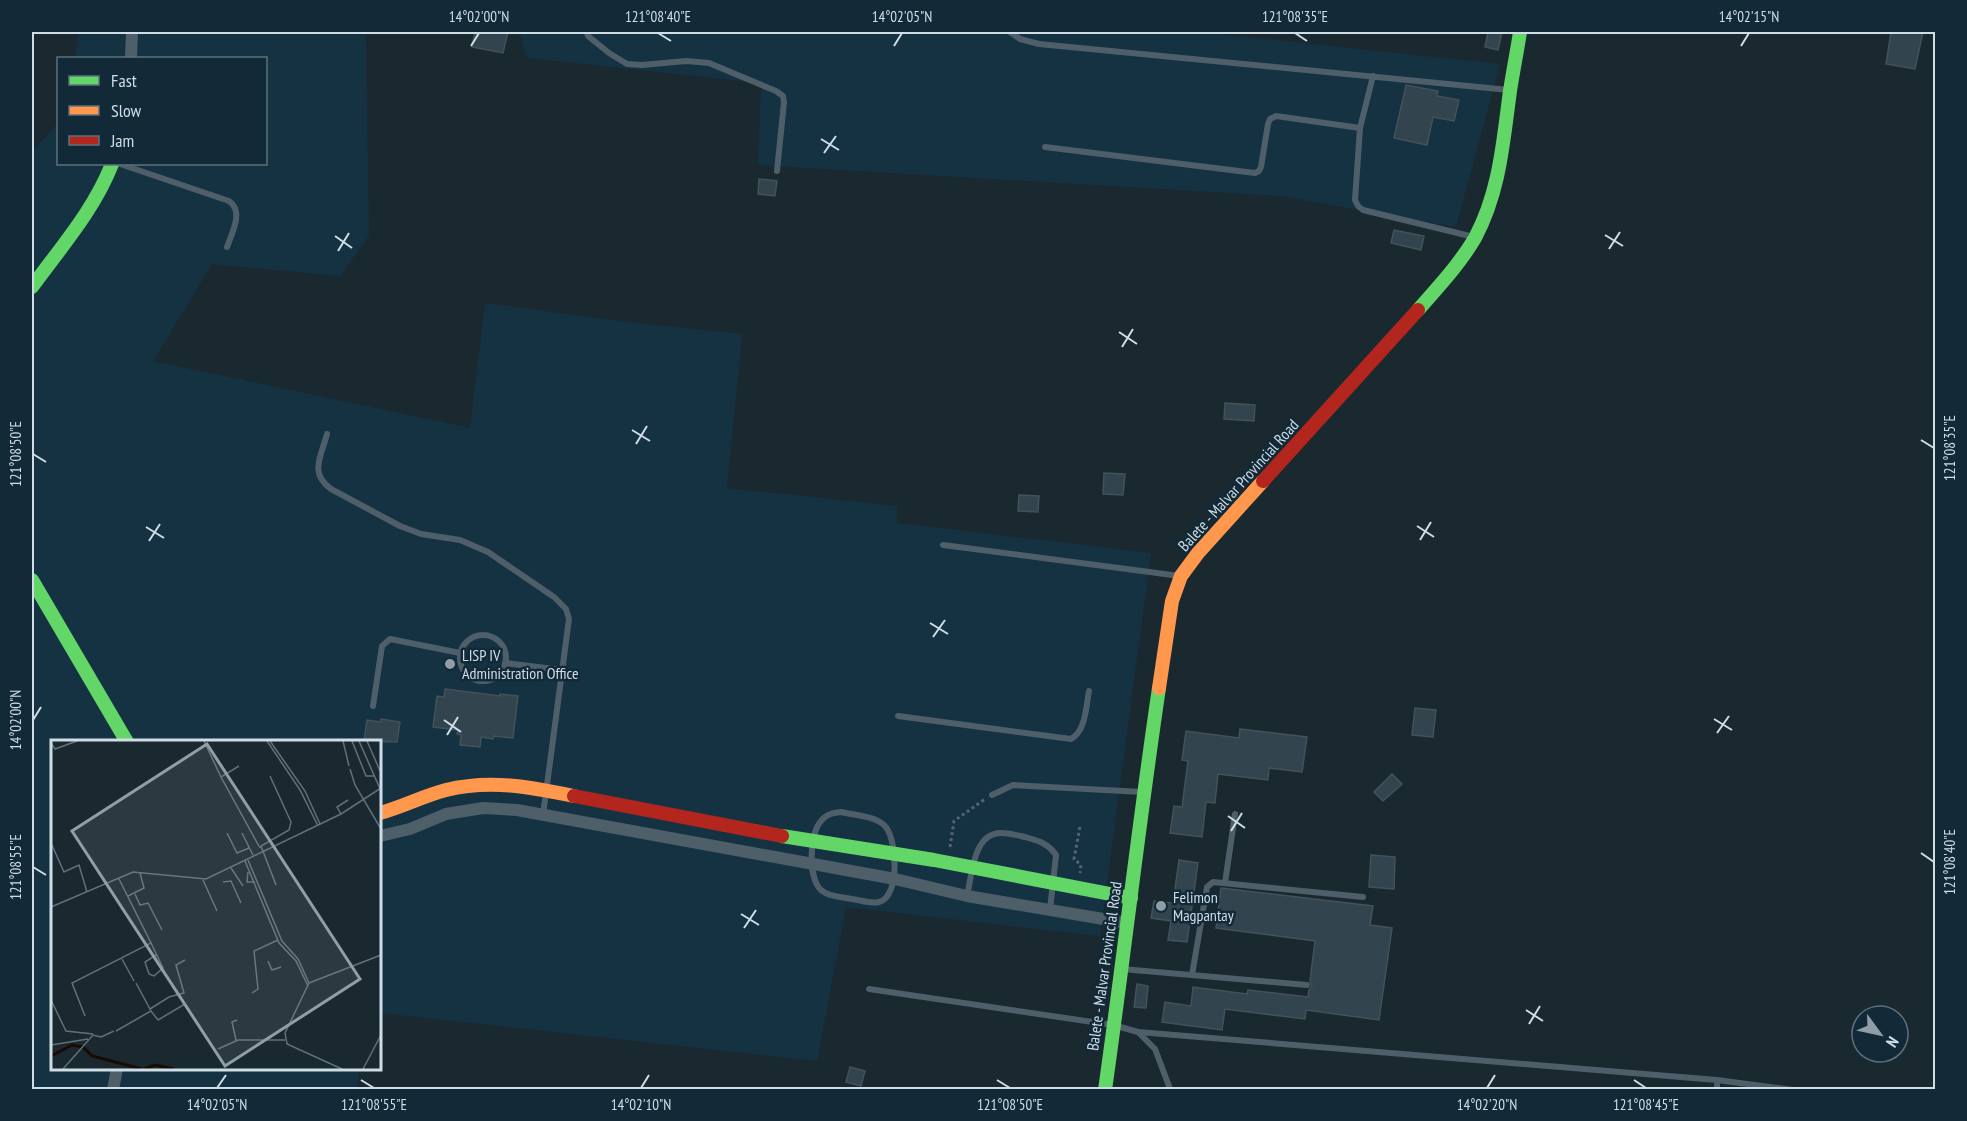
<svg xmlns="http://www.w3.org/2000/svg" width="1967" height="1121" font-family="'PT Sans Narrow',sans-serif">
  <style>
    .built { fill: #153243 }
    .building { fill: #32454f; stroke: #455158; stroke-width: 1.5 }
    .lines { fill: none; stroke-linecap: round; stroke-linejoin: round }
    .path { stroke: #55636c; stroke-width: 3; stroke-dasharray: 3 3; stroke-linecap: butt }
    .lane { stroke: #4e5f69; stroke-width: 6 }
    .street { stroke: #4e5f69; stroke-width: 12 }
    .fast { stroke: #63d668; stroke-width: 14 }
    .slow { stroke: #ff974d; stroke-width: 14 }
    .jam { stroke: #b3261e; stroke-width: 14 }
    .ticks { fill: none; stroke: #cfdde7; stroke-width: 2 }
    .poi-dot { fill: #909ea7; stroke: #122a38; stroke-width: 2 }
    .labels { text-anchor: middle; stroke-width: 5; stroke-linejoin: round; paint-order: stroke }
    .street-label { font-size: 16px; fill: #cfdde7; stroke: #122a38 }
    .poi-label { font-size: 16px; fill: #cfdde7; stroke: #122a38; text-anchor: start }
    .inset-river { fill: none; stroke: #170c04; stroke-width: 3 }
    .inset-road { fill: none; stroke: #627079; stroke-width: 1.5 }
    .view { fill: #909ea7; fill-opacity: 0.15; stroke: #909ea7; stroke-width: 3 }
    .inset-edge { fill: none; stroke: #cfdde7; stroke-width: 3 }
    .neatline { fill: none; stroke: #cfdde7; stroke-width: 2 }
    .ticks-label { font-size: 15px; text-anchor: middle; fill: #cfdde7 }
  </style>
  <rect width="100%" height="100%" fill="#1a2830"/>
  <g class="built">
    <polygon points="78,32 366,32 369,236 340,276 212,264 153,361 470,428 485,303 626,322 742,334 727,488 897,506 897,523 1151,553 1100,936 846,907 817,1061 380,1013 380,742 52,742 52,1068 360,1069 356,1089 32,1089 32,152 58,123 58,164 266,164 266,58 75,58"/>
    <polygon points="519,32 1201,32 1500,64 1456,227 1281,196 758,165 761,83 527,58"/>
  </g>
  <g class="building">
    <polygon points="475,32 508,32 503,53 472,47"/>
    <polygon points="1488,32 1502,32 1498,50 1485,47"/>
    <polygon points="1891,32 1923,32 1915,69 1886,64"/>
    <polygon points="1406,85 1438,91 1437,96 1459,100 1454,121 1433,117 1427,145 1394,138"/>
    <polygon points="759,179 777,181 775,196 758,194"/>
    <polygon points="1394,230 1424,236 1421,250 1391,243"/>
    <polygon points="1225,403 1255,405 1254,421 1224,419"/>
    <polygon points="1104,473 1125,474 1123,495 1103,494"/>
    <polygon points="1019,495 1039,496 1038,512 1018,511"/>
    <polygon points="445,689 500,696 500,694 518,696 513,738 494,736 493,739 481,737 480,747 460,745 461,735 457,734 458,730 433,727 437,696 444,697"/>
    <polygon points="1415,708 1436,710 1433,737 1412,735"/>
    <polygon points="381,719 400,722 397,742 364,741 367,720 381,722"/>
    <polygon points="1240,729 1307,737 1302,772 1269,768 1268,780 1218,774 1215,803 1206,802 1202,837 1170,833 1174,806 1182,807 1188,761 1182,760 1186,731 1239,738"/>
    <polygon points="1392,774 1402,784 1383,801 1374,792"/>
    <polygon points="1371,855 1395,857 1394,889 1369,887"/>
    <polygon points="1179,860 1198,863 1187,942 1168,940 1171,921 1151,918 1154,901 1173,903"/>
    <polygon points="1221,888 1373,906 1370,925 1392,928 1379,1020 1306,1010 1305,1019 1225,1009 1222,1030 1162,1022 1165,1002 1191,1006 1193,987 1247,994 1248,990 1308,997 1309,990 1312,986 1310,981 1315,941 1216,928"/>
    <polygon points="1137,984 1148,986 1146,1008 1134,1007"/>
    <polygon points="850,1067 865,1071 861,1086 846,1082"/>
  </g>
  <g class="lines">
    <g class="path">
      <polyline points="1080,827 1074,859 1081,865 1080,873"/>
      <polyline points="950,847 954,821 985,799"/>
    </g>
    <g class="lane">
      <polyline points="587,32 588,36 609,53 627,64 642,65 686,61 709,63 776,91 783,96 784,102 777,171"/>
      <polyline points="1010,32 1020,39 1039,44 1509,90"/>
      <polyline points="1373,76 1360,128 1355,200 1358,206 1363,210 1474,237"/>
      <polyline points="1045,147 1255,173 1259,171 1261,167 1268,124 1270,119 1276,116 1360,128"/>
      <path d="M120 164 229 201C244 211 232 233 227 247"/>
      <path d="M327 434C321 457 309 473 331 489L400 526 421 534 460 540 488 552 554 597 566 609 569 619 543 815"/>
      <polyline points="943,545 1180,576"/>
      <circle cx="483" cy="658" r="23"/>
      <polyline points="505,663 562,670"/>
      <polyline points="373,706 382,646 390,639 460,653"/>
      <path d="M898 716 1071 739C1086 731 1086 706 1089 691"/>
      <polyline points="992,795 1013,785 1142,792"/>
      <path d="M841 812C854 815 874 816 884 825 897 836 901 897 879 902 871 904 860 900 852 899 842 897 829 897 821 890 808 878 809 834 821 821 826 814 833 813 841 812Z"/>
      <polyline points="1225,883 1235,814"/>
      <path d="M967 896C972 875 973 832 1002 833 1008 833 1015 835 1021 836 1036 840 1047 842 1056 855L1050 910"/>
      <polyline points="1122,969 1307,985"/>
      <polyline points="1192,975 1207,887 1213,882 1363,897"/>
      <polyline points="869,989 1113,1025 1138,1032 1155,1049 1169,1086 1168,1090"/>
      <polyline points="1138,1032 1717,1080 1717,1090"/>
      <polyline points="1717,1080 1793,1090"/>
    </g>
    <g class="street">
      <polyline points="131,58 132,32"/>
      <polyline points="380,836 410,829 446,814 483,808 517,810 895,879 967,896 1127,923"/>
      <polyline points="113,1090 117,1068"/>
    </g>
    <g class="fast">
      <path d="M32 287C61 247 94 210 112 164"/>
      <path d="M1418 310C1438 287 1459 265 1475 238 1500 191 1503 142 1510 91 1513 71 1517 52 1520 32"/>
      <polyline points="32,580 127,742"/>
      <polyline points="782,836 934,860 1131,898"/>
      <path d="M1105 1090C1124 956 1139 822 1159 688"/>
    </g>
    <g class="slow">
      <polyline points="1159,688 1172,601 1181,576 1198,553 1263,481"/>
      <path d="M380 813C402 807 423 796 446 790 490 779 530 787 574 796"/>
    </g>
    <g class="jam">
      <polyline points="1263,481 1418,310"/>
      <polyline points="574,796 782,836"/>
    </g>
  </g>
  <path class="ticks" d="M658 33 671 41M1295 33 1307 41M471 46 479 33M894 46 902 33M1741 46 1749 33M821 139 839 150M824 153 836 136M1605 235 1623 246M335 236 352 248M1609 249 1620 232M338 251 349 233M1119 332 1137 344M1122 347 1133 329M632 430 650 441M1921 440 1934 448M636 444 647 426M33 454 46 462M1417 526 1434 537M146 527 164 538M1420 540 1431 522M149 541 160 524M930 623 948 634M933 637 945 620M1714 719 1732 730M33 720 41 707M444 720 461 732M1717 733 1729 716M447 735 458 717M1228 816 1245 828M1231 831 1242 813M1921 853 1934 862M33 867 46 875M741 914 759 925M744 928 756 910M1526 1010 1543 1021M1529 1024 1540 1006M361 1080 374 1088M997 1080 1010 1088M1634 1080 1646 1088M217 1088 226 1075M641 1088 649 1075M1487 1088 1495 1075"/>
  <g class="poi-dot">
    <circle cx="450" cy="664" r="6"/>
    <circle cx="1161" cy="906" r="6"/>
  </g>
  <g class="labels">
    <g class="street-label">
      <text transform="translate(1238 485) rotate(-48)" y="6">Balete - Malvar Provincial Road</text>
      <text transform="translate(1104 966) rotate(-82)" y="6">Balete - Malvar Provincial Road</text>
    </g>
    <g class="poi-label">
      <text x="462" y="661">LISP IV<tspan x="462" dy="18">Administration Office</tspan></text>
      <text x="1173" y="903">Felimon<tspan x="1173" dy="18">Magpantay</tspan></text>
    </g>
  </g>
  <g transform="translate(51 740)">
    <rect width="330" height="330" fill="#1a2830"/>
    <path class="inset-river" d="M0 316 21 305 32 307 41 316 91 329M93 329 104 325 123 329"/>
    <path class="inset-road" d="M153 1 170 37M216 1 249 50 267 86M219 1 254 51 269 84M292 1 298 26M301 1 315 36H323M308 1 330 51M316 1 330 33M0 3 4 9 26 1M188 26 170 37 209 108M299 29 304 45 330 89M219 36 240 82 238 90 210 106 225 145M290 74 286 67 297 60M176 93 186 113 198 108M191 93 202 115M0 103 13 132 28 125 36 152M197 120 231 201 247 219 258 243 234 293 236 304 291 329M194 121 228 203 245 221 257 246M180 128 192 146M197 132 196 142H204M152 140 166 171M172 142 180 141 190 163M84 154 89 165 97 163 111 190M77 156 93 148 89 133M0 167 82 132 155 139 290 74 330 48M71 219 83 241M217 221 221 230 230 227M98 234 103 236 112 228 100 203M98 234 94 222 105 215M258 243 330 215M201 253 207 249 203 211 227 200M0 260 15 291 42 294M99 269 118 257 133 253 125 225 134 220M100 271 107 280 134 264M34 276 21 243 100 203 68 139M65 291 100 271 85 243M185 300 181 282 186 280M0 305 37 299M167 309 187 300H234M12 329 42 295 50 297 63 291M312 329 330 295"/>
    <path class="view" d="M156 4 309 239 174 326 21 91Z"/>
    <rect width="330" height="330" class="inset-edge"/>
  </g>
  <rect width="1967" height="1121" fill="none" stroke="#122a38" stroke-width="66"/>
  <rect x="57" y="57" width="210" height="108" fill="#122a38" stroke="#5e727e" stroke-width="1.5"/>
  <rect x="69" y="76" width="30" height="9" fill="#63d668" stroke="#5e727e" stroke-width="1.5"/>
  <text x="111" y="87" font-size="18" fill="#cfdde7">Fast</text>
  <rect x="69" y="106" width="30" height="9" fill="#ff974d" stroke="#5e727e" stroke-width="1.5"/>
  <text x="111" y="117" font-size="18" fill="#cfdde7">Slow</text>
  <rect x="69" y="136" width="30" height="9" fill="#b3261e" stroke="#5e727e" stroke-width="1.5"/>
  <text x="111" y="147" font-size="18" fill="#cfdde7">Jam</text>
  <g transform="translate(1880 1034) rotate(123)"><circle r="28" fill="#122a38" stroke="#5e727e" stroke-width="1.5"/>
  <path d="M0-4.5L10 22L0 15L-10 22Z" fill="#909ea7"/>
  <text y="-9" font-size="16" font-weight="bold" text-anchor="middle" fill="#cfdde7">N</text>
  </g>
  <rect x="33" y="33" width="1901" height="1055" class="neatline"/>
  <g class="ticks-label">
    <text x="479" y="22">14°02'00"N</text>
    <text x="658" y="22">121°08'40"E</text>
    <text x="902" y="22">14°02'05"N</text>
    <text x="1295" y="22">121°08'35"E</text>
    <text x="1749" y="22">14°02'15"N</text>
    <text transform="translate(1950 448) rotate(-90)" y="5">121°08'35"E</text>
    <text transform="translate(16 454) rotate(-90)" y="5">121°08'50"E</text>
    <text transform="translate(16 720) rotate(-90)" y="5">14°02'00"N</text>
    <text transform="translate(1950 862) rotate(-90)" y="5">121°08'40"E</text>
    <text transform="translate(16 867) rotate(-90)" y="5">121°08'55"E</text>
    <text x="217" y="1110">14°02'05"N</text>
    <text x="374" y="1110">121°08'55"E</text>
    <text x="641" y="1110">14°02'10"N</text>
    <text x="1010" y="1110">121°08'50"E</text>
    <text x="1487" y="1110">14°02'20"N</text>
    <text x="1646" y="1110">121°08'45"E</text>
  </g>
</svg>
